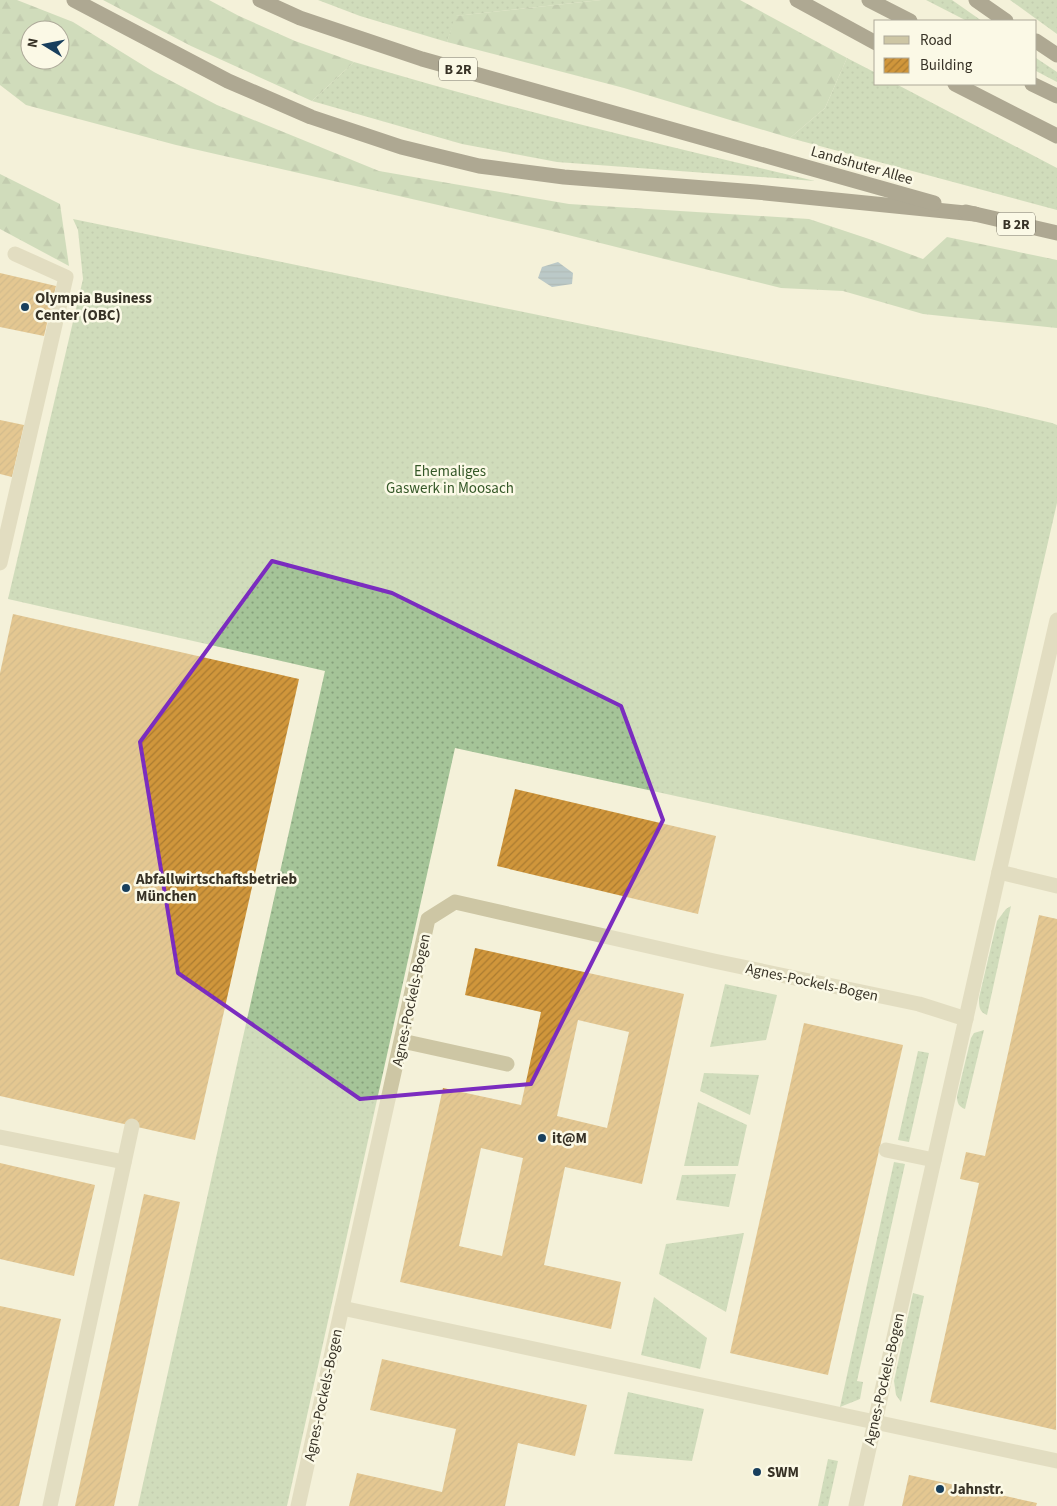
<svg xmlns="http://www.w3.org/2000/svg" width="1057" height="1506" font-family="'Source Sans 3',sans-serif">
  <style>
    .grass { fill: url(#grass-dots) }
    .forest { fill: url(#forest-firs); fill-rule: evenodd }
    .water { fill: url(#water-rules) }
    .building { fill: url(#building-hatch); fill-rule: evenodd }
    .lines { fill: none; stroke-linecap: round; stroke-linejoin: round }
    .lane { stroke: #cdc6a4; stroke-width: 15 }
    .street { stroke: #cdc6a4; stroke-width: 15 }
    .highway { stroke: #59503d; stroke-width: 15 }
    .marked { fill: none; stroke: #7b2cbf; stroke-width: 4; stroke-linejoin: round }
    .poi-dot { fill: #183f5d; stroke: #fbf9e6; stroke-width: 2 }
    .labels { text-anchor: middle; stroke-width: 5; stroke-linejoin: round; paint-order: stroke }
    .shield { fill: #fbf9e6; stroke: #726e60; stroke-width: 1 }
    .shield-label { font-size: 14px; font-weight: bold; fill: #373226 }
    .street-label { font-size: 15px; fill: #373226; stroke: #fbf9e6 }
    .poi-label { font-size: 15px; font-weight: bold; fill: #373226; stroke: #fbf9e6; text-anchor: start }
    .park-label { font-size: 15px; fill: #355828; stroke: #fbf9e6 }
  </style>
  <defs>
    <pattern id="grass-dots" width="8" height="8" patternUnits="userSpaceOnUse" patternTransform="scale(1.25)"><rect width="8" height="8" fill="#a5c498"/><path d="M2 2h.1M6 6h.1" fill="none" stroke="#87a07c" stroke-width="1.8" stroke-linecap="round"/></pattern>
    <pattern id="forest-firs" width="22" height="20" patternUnits="userSpaceOnUse" patternTransform="scale(1.25)"><rect width="22" height="20" fill="#a5c498"/><path d="M5 1l3.5 6h-7zM16 11l3.5 6h-7z" fill="#87a07c"/></pattern>
    <pattern id="water-rules" width="6" height="5" patternUnits="userSpaceOnUse" patternTransform="scale(1.25)"><rect width="6" height="5" fill="#769ab3"/><path d="M0 2.5h6" fill="none" stroke="#627e91"/></pattern>
    <pattern id="building-hatch" width="6" height="6" patternUnits="userSpaceOnUse" patternTransform="scale(1.25)"><rect width="6" height="6" fill="#d0963b"/><path d="M-1 1l2-2M0 6l6-6M5 7l2-2" fill="none" stroke="#aa7b31"/></pattern>
  </defs>
  <rect width="100%" height="100%" fill="#f4f1d9"/>
  <g class="grass">
    <polygon points="318,0 601,0 456,16 447,42 360,16"/>
    <polygon points="926,0 952,0 982,21 967,21"/>
    <polygon points="1010,0 1057,0 1057,34"/>
    <polygon points="847,58 876,73 876,84 896,84 1057,168 1057,210 790,138 825,108"/>
    <polygon points="1036,58 1057,72 1057,82 1036,71"/>
    <path d="M354 62C506 108 661 145 815 181L557 162 462 144 312 101Z"/>
    <polygon points="73,219 984,407 1052,423 1057,425 1057,503 975,861 455,748 287,1506 138,1506 325,671 8,599 83,279 78,230"/>
    <path d="M1011 906 987 1015C979 1012 979 1006 979 998L997 921 1006 909Z"/>
    <polygon points="725,984 777,995 766,1040 710,1047"/>
    <path d="M984 1030 965 1109C959 1107 957 1103 957 1096L971 1038 974 1033Z"/>
    <polygon points="918,1051 929,1053 909,1142 898,1140"/>
    <polygon points="704,1073 759,1075 750,1115 700,1091"/>
    <polygon points="698,1102 747,1125 738,1166 684,1166"/>
    <polygon points="894,1162 905,1164 857,1381 863,1382 860,1399 840,1407"/>
    <polygon points="736,1174 729,1207 676,1200 682,1175"/>
    <polygon points="744,1233 726,1312 659,1274 666,1244"/>
    <polygon points="913,1293 924,1296 901,1402 896,1395 894,1381"/>
    <polygon points="654,1297 707,1338 700,1369 641,1355"/>
    <polygon points="628,1392 704,1409 692,1461 614,1454"/>
    <polygon points="828,1459 838,1461 828,1506 818,1506"/>
  </g>
  <g class="forest">
    <path d="M0 0H17L73 22 154 72 217 105 379 171 569 204 809 219 869 239 923 259 947 237 1057 260V328L923 314 843 291 781 288 552 231 176 145 26 105 0 85ZM30 30H60V60H30Z"/>
    <polygon points="103,0 209,0 239,16 295,41 354,62 312,101 191,46"/>
    <polygon points="601,0 740,0 847,58 825,108 790,138 624,88 447,42 455,16"/>
    <polygon points="0,174 60,204 69,266 0,229"/>
  </g>
  <polygon class="water" points="558,262 573,273 572,284 552,287 538,278 542,267"/>
  <g class="building">
    <polygon points="0,273 56,286 44,336 0,327"/>
    <polygon points="0,420 24,425 12,477 0,474"/>
    <polygon points="13,614 299,679 195,1140 0,1096 0,673"/>
    <polygon points="515,789 716,836 698,914 497,866"/>
    <polygon points="1039,915 1057,919 1056,1430 930,1402 979,1183 960,1179 966,1152 985,1156"/>
    <path d="M475 948 684 994 642 1184 565 1167 544 1265 621 1282 611 1329 400 1282 443 1088 521 1105 541 1012 465 995ZM578 1020 629 1032 607 1128 557 1116ZM481 1148 523 1158 502 1256 459 1246Z"/>
    <polygon points="804,1023 903,1045 828,1375 730,1353"/>
    <polygon points="0,1163 95,1185 74,1276 0,1259"/>
    <polygon points="144,1194 180,1202 114,1506 75,1506"/>
    <polygon points="0,1306 61,1319 19,1506 0,1506"/>
    <polygon points="382,1359 587,1405 575,1456 518,1443 505,1506 349,1506 357,1473 442,1492 456,1429 370,1410"/>
    <polygon points="909,1475 1037,1503 1036,1506 902,1506"/>
  </g>
  <g class="lines">
    <g class="lane">
      <polyline points="0,563 66,277 15,254"/>
      <polyline points="1057,620 999,872 1057,886"/>
      <polyline points="402,1041 507,1064"/>
      <polyline points="0,1137 124,1162"/>
      <polyline points="886,1150 934,1160"/>
      <polyline points="342,1308 1057,1461"/>
      <polyline points="50,1506 132,1126"/>
    </g>
    <g class="street">
      <polyline points="298,1506 428,919 455,902 714,961 919,1004 966,1019"/>
      <polyline points="856,1506 999,872"/>
    </g>
    <g class="highway">
      <polyline points="74,0 228,81 311,117 401,147 479,166 564,177 756,192 975,214"/>
      <polyline points="260,0 300,18 422,59 934,203"/>
      <polyline points="797,0 876,43"/>
      <polyline points="869,0 910,21"/>
      <polyline points="976,0 1006,21"/>
      <polyline points="1036,41 1057,55"/>
      <polyline points="955,84 1057,136"/>
      <polyline points="1032,84 1057,96"/>
      <polyline points="966,212 1057,233"/>
    </g>
  </g>
  <path d="M0 0H1057V1506H0ZM272 561 392 593 621 706 663 820 531 1084 360 1099 178 973 140 742Z" fill="#f4f1d9" fill-opacity=".55" fill-rule="evenodd"/>
  <path class="marked" d="M272 561 392 593 621 706 663 820 531 1084 360 1099 178 973 140 742Z"/>
  <g class="poi-dot">
    <circle cx="25" cy="307" r="5"/>
    <circle cx="126" cy="888" r="5"/>
    <circle cx="542" cy="1138" r="5"/>
    <circle cx="757" cy="1472" r="5"/>
    <circle cx="940" cy="1489" r="5"/>
  </g>
  <g class="labels">
    <g class="shield">
      <rect x="439" y="57.5" width="38" height="23" rx="4"/>
      <rect x="997" y="212.5" width="38" height="23" rx="4"/>
    </g>
    <g class="shield-label">
      <text x="458" y="74">B 2R</text>
      <text x="1016" y="229">B 2R</text>
    </g>
    <g class="street-label">
      <text transform="translate(862 165) rotate(16)" y="5">Landshuter Allee</text>
      <text transform="translate(812 982) rotate(12)" y="5">Agnes-Pockels-Bogen</text>
      <text transform="translate(411 1000) rotate(-78)" y="5">Agnes-Pockels-Bogen</text>
      <text transform="translate(884 1379) rotate(-77)" y="5">Agnes-Pockels-Bogen</text>
      <text transform="translate(323 1395) rotate(-78)" y="5">Agnes-Pockels-Bogen</text>
    </g>
    <g class="poi-label">
      <text x="35" y="303">Olympia Business<tspan x="35" dy="17">Center (OBC)</tspan></text>
      <text x="136" y="884">Abfallwirtschaftsbetrieb<tspan x="136" dy="17">München</tspan></text>
      <text x="552" y="1143">it@M</text>
      <text x="767" y="1477">SWM</text>
      <text x="950" y="1494">Jahnstr.</text>
    </g>
    <g class="park-label">
      <text x="450" y="476">Ehemaliges<tspan x="450" dy="17">Gaswerk in Moosach</tspan></text>
    </g>
  </g>
  <rect x="874" y="20" width="162" height="65" fill="#fbf9e6" stroke="#ada999"/>
  <rect x="884" y="36" width="25" height="8" fill="#cdc6a4" stroke="#ada999"/>
  <text x="920" y="45" font-size="15" fill="#373226">Road</text>
  <rect x="884" y="58" width="25" height="15" fill="url(#building-hatch)" stroke="#ada999"/>
  <text x="920" y="70" font-size="15" fill="#373226">Building</text>
  <g transform="translate(45 45) rotate(280)"><circle r="24" fill="#fbf9e6" stroke="#ada999"/>
  <path d="M0-4L9 19L0 12L-9 19Z" fill="#183f5d"/>
  <text y="-8" font-size="14" font-weight="bold" text-anchor="middle" fill="#373226">N</text>
  </g>
</svg>
